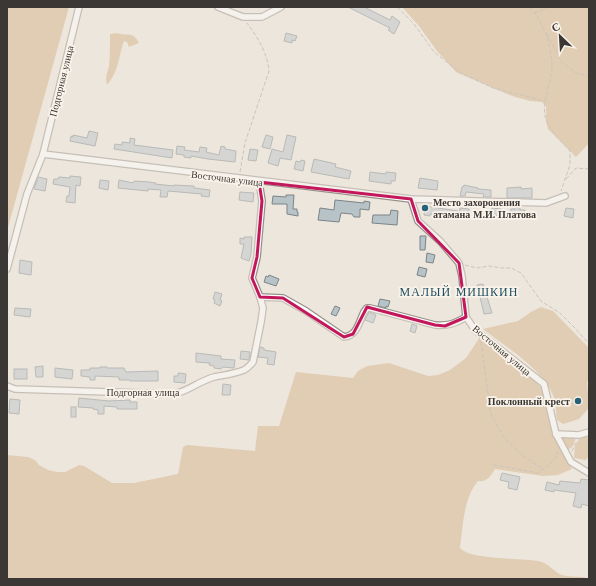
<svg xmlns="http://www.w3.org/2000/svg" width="596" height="586" font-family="'Libre Baskerville',serif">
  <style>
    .green { fill: #d2af82 }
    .building { fill: #b8c3c8; stroke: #7a8489 }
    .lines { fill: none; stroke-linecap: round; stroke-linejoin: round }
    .minor-casing { stroke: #989189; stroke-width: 8 }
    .path { stroke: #a19c96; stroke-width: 1; stroke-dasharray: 4 2; stroke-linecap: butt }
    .minor { stroke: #fff; stroke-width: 5.5 }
    .marked { fill: none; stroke: #c2185b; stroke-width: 3; stroke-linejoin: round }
    .poi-dot { fill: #27627a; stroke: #faf3ea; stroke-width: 1.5 }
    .labels { text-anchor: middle; stroke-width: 3.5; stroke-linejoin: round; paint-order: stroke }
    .street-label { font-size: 10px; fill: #3a3734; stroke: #faf3ea }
    .poi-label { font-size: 10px; font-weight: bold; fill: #3a3734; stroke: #faf3ea; text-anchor: start }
    .quarter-label { font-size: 12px; letter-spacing: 1px; fill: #1f4e61; stroke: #faf3ea }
  </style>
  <rect width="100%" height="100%" fill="#ede6dd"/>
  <g class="green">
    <polygon points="8,7 69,7 7,231 7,10"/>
    <polygon points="402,7 589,7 589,143 576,157 548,129 546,121 546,106 542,102 530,101 512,96 456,72 437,51 419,26"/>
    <path d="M117 33C128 37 132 30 139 43L129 47 127 42 124 41C118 58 119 71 107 85 105 75 107 75 109 66 110 56 110 45 110 34Z"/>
    <path d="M541 307 553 311 589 348V380L587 382 589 408 579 419 563 424 557 420C556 412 556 402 553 395 541 368 506 347 483 329L518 321 531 312Z"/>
    <path d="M480 337 533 379 544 391 555 437 572 469 558 475 543 476 495 469C490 477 487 482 478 481 463 499 463 526 460 548 470 560 522 558 538 561 549 563 555 573 562 575 570 578 582 575 589 579H7V455L28 457 35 460 39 465 48 470 57 472H65L79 465 84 466 112 483H134L178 474 183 447 187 445 255 451 258 426H279L296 372 353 378 358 371 367 366 389 363 428 376 438 375 450 370 466 358Z"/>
    <polygon points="589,435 589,456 586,460 574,458 575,446 579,439"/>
    <path d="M560 436 576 437C574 443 574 448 568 449L564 447Z"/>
  </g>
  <g class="building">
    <polygon points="348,7 364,7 390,20 392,16 400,22 394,34 388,30 390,28"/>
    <polygon points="286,33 297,36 295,41 292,40 292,43 284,41"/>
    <polygon points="89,131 98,133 95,146 70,141 71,136 73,137 73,135 87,138"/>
    <polygon points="266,135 273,137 270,149 262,147"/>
    <polygon points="287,135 296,137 291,160 280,158 278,166 268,163 272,149 283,152"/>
    <polygon points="130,138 135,139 134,145 173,150 172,158 114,149 115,144 122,145 122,142 130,143"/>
    <polygon points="177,146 185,147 184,150 199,152 200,147 207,148 206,152 219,155 221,146 225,147 225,149 236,151 235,162 208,159 191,156 191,158 184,157 184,155 176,154"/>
    <polygon points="250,149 258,150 256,161 248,160"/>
    <polygon points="314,159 336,164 335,167 351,171 349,179 311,172"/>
    <polygon points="301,160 305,161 303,171 294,169 296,161 300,162"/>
    <polygon points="370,172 386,174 386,172 396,173 395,181 391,181 391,184 369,181"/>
    <polygon points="70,176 81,177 80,186 76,185 75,203 66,202 67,196 69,196 70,187 53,184 54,179 58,179 59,177 70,178"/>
    <polygon points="38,177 47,179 45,191 34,189"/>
    <polygon points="420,178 438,181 437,190 418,188"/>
    <polygon points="100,180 109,181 108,190 99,188"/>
    <polygon points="119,180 133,183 134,181 149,182 156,183 155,184 174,186 174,185 194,186 194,188 210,190 209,197 201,196 202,194 168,191 167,197 160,197 161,190 148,189 148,191 118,188"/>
    <polygon points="464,185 478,188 478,189 491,190 491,197 483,197 484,194 466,192 465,196 460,196 462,187 463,187"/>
    <polygon points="521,187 521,189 532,188 532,198 507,198 507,188"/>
    <polygon points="240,192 254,193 253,202 239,200"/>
    <polygon points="286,195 294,195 293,209 297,209 297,212 298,212 298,216 287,214 287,204 272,204 273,196 286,197"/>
    <polygon points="335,200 364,203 364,201 370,202 369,210 360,209 360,217 354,217 352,214 341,213 339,222 318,220 320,208 334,210"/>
    <polygon points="425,206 458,211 458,219 430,214 430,216 424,215"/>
    <polygon points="515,207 520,208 520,210 525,210 525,218 510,217 511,209 515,209"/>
    <polygon points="460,208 469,209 468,216 459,215"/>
    <polygon points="492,208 501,209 500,216 491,215"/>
    <polygon points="566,208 574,209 573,218 564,216"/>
    <polygon points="391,210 398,211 397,225 372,223 373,215 390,215"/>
    <polygon points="420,236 426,236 425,250 420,250"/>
    <polygon points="244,237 252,237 251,254 249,261 241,258 244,244 240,244 240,238 244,239"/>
    <polygon points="427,253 435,255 433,263 426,262"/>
    <polygon points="20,260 32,262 31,275 19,273"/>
    <polygon points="419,267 427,269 425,277 417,275"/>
    <polygon points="269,275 279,279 276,286 264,282 266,276 268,277"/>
    <polygon points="483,284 492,313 484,314 477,285"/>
    <polygon points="215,292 222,294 220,300 222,301 220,306 214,303 215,300 213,299"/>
    <polygon points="380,299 390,301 388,307 386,306 386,308 378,306"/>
    <polygon points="335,306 340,308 336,316 331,314"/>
    <polygon points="15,308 31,309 30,317 14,315"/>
    <polygon points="369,312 376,315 373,323 365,320"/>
    <polygon points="412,324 417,326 415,333 410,331"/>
    <polygon points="260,347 264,348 264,350 276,352 274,365 267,364 268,358 258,357"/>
    <polygon points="241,351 250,352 249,360 240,359"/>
    <polygon points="196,353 221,356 221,359 235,360 234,368 222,367 221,369 214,368 214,366 209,365 210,363 196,362"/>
    <polygon points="43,366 43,377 36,377 35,367"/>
    <polygon points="100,367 107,367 107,368 124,368 126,372 158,371 158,381 130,381 130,380 119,380 119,377 95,376 95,380 90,380 90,377 81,376 81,370 90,370 90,368 100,368"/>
    <polygon points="55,368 73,370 72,379 55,377"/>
    <rect x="14" y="369" width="13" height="10"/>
    <polygon points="178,373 186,374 185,383 174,382 174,376 178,376"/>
    <polygon points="223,384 231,385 230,395 222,395"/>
    <polygon points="79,398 109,401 130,400 130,402 137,402 137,409 117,409 117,407 104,406 104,414 98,414 98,410 93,409 93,408 78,407"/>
    <polygon points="10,399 20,400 19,414 9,413"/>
    <rect x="71" y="407" width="5" height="10"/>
    <polygon points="502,473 520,477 517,490 508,488 509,482 500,480"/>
    <polygon points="581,479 589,480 589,506 582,504 581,508 573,506 576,493 554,490 554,492 545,490 547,482 559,485 560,481 580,483"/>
  </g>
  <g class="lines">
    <defs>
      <g id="minor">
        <polyline points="218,7 243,17 262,17 281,7"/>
        <polyline points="43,154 411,199 546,203 565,196"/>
        <polyline points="411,199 418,221 440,241 459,263 462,276 466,317 475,330 544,384 556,434 571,462 589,473"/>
        <polyline points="7,269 27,194 43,154 79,7"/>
        <path d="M260 297 283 298 306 311 344 337C357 336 359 322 364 312L367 308H370L435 325C448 326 454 324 466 317"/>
        <path d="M7 386 15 389 174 394C189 391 199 381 214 377 224 375 234 374 244 370 248 368 250 365 253 362L261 322 263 308 260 297 252 278 257 257 262 201 259 182"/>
        <polyline points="556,434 579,435 589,432"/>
      </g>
    </defs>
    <use href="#minor" class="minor-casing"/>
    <g class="path">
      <polyline points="397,7 414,24 434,52 461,73 493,88 545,101"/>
      <polyline points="529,7 537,16 545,32"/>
      <polyline points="534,13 549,7"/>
      <path d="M546 32C548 43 552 55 552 66 552 81 542 102 545 116 547 128 562 142 570 151V165L561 191"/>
      <polyline points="547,34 561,61 576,73 589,76"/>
      <path d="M240 172 245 143 269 71C267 52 258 38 247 23"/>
      <polyline points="566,179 576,168 589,169"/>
      <polyline points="465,265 477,268 489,266 501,268 511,268 521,273 541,301 560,313 575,328 589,344"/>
      <polyline points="481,342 491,415 505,439 522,455 538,466 544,469"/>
      <polyline points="572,451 577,441"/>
      <path d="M494 465 538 473C545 468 557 461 558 451"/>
    </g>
    <use href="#minor" class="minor"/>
  </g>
  <path d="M0 0H596V586H0ZM259 182 411 199 418 221 459 263 466 317 445 326 435 325 367 307 353 334 344 337 283 298 260 297 252 278 257 257 262 201Z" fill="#ede6dd" fill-opacity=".55" fill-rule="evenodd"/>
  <path class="marked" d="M259 182 411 199 418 221 459 263 466 317 445 326 435 325 367 307 353 334 344 337 283 298 260 297 252 278 257 257 262 201Z"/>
  <g class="poi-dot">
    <circle cx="425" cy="208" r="4"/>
    <circle cx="578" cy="401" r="4"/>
  </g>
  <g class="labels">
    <g class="street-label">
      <text transform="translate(61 81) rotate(-76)" y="4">Подгорная улица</text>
      <text transform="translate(227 178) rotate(7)" y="4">Восточная улица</text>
      <text transform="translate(502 350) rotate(40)" y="4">Восточная улица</text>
      <text x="143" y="396">Подгорная улица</text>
    </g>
    <g class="poi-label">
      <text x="433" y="206">Место захоронения<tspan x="433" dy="12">атамана М.И. Платова</tspan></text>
      <text x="570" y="405" text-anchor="end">Поклонный крест</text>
    </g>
    <g class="quarter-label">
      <text x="459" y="296">МАЛЫЙ МИШКИН</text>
    </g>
  </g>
  <rect width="596" height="586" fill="none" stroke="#3a3734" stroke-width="16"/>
  <g transform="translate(560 36) rotate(335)" stroke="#faf3ea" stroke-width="3" paint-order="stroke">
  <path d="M0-3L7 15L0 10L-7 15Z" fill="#3a3734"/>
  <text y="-6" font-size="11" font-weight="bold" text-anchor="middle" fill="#3a3734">С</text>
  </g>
</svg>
